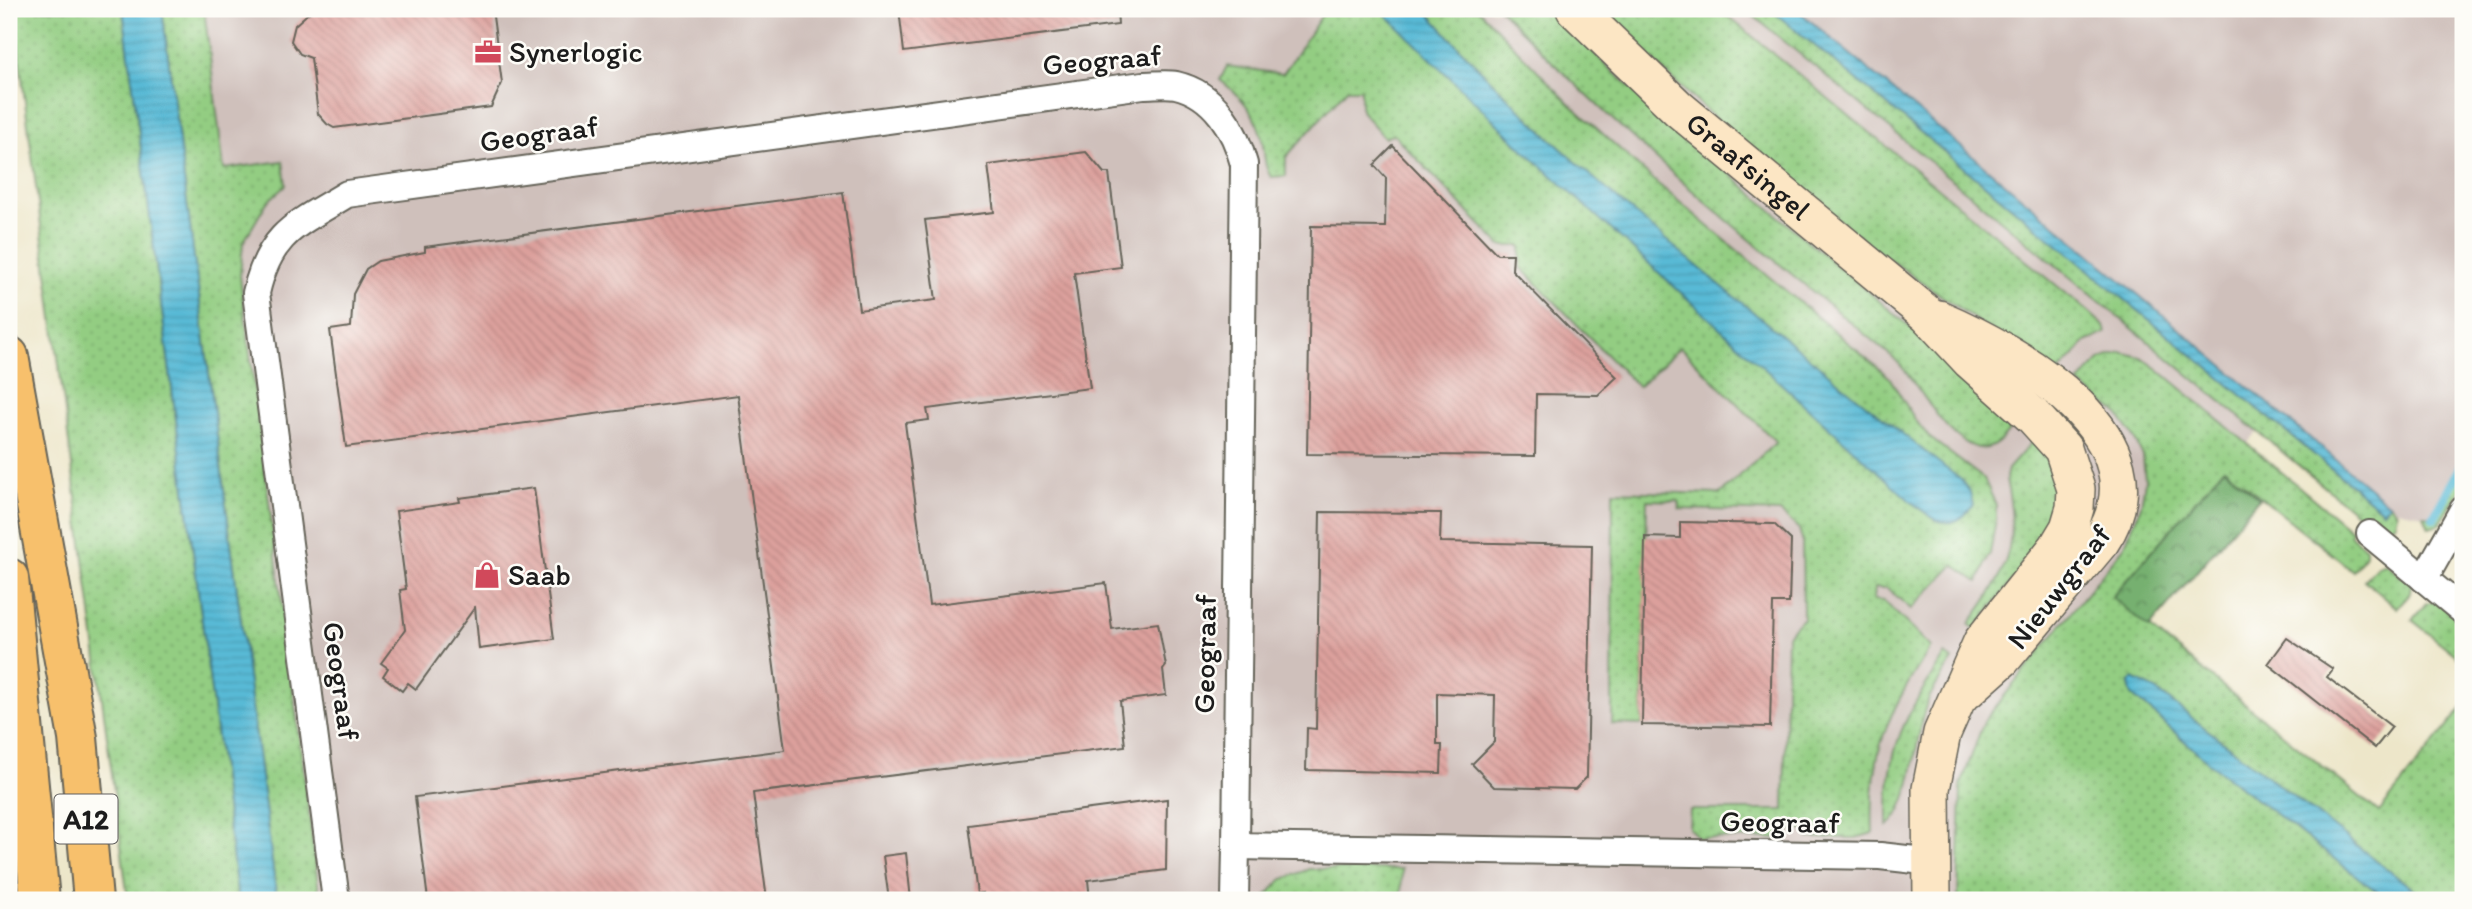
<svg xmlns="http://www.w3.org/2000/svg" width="2472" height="909" font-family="Itim,sans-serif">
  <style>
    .industrial { fill: #cfc0bb }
    .grass { fill: url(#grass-dots); stroke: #58744f; stroke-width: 2 }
    .forest { fill: url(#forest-crowns); stroke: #496646; stroke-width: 2 }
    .water { fill: url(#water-rules); stroke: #3a6b79; stroke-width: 2 }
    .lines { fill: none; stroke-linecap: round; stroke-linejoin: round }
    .stream { stroke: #58bad6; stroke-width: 10 }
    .building { fill: url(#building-back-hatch) }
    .street-casing { stroke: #656359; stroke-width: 30 }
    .secondary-casing { stroke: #656359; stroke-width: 40 }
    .highway-casing { stroke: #656359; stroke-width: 42 }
    .street { stroke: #fff; stroke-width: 26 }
    .secondary { stroke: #fce6c4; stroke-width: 37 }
    .highway { stroke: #f7c06c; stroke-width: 38 }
    .labels { text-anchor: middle; stroke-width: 5; stroke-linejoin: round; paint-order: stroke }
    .shield { fill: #fdfcf7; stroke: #605f5e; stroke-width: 2 }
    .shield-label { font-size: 28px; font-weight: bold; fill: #1c1c1c }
    .poi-label { font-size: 30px; fill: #1c1c1c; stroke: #fdfcf7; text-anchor: start }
    .street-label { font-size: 30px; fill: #1c1c1c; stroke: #fdfcf7 }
  </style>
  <defs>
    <pattern id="grass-dots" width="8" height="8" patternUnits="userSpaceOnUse" patternTransform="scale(1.75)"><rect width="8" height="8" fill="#93cd82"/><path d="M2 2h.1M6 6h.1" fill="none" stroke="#7eaf70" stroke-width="1.8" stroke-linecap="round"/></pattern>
    <pattern id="forest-crowns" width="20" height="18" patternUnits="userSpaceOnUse" patternTransform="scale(1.75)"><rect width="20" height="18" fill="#76b070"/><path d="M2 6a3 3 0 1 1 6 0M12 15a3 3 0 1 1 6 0" fill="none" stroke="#608e5b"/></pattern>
    <pattern id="water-rules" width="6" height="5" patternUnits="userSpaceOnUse" patternTransform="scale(1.75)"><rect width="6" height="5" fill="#58bad6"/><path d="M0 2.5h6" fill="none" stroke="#4c9fb7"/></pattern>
    <pattern id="building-back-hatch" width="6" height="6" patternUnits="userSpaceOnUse" patternTransform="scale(1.75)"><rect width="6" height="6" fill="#dca09c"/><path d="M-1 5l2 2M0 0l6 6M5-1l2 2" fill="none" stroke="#bc8986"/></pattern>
  </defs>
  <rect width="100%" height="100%" fill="#fdfcf7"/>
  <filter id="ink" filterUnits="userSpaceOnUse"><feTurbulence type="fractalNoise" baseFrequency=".0143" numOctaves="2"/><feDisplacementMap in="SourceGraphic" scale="14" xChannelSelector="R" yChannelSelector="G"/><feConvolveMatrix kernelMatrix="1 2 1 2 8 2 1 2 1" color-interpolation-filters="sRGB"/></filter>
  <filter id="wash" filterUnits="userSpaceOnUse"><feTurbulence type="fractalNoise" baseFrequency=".00686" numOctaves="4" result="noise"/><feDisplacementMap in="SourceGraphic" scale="28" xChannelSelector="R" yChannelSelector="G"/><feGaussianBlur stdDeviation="1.57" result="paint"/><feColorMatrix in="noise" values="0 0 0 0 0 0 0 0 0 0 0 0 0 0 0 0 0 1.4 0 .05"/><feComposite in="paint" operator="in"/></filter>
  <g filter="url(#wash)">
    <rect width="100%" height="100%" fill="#ede6c9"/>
    <polygon class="industrial" points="143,9 2463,9 2463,464 2434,517 2386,508 2274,413 2084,630 2414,900 258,900"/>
    <g class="grass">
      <polygon points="13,9 123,9 238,900 128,900"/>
      <polygon points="162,9 204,9 224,169 283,161 286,185 267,202 243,243 240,276 320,900 277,900"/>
      <path d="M1326 9H1478L1569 103 1658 184 1889 377 1916 421 1929 437 1984 479 1996 505V519L1990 554 1978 582 1954 565 1911 609 1887 588H1875L1874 600 1884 601 1931 647C1887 715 1869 749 1873 833L1856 838H1809V830H1788V839L1698 838 1689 828 1690 810H1784L1787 635 1803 618 1802 540 1799 529 1780 512 1680 509 1678 501 1647 500 1642 725 1612 724 1613 491 1720 494 1776 442 1680 347 1638 387 1521 267V246H1501L1393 134 1385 138 1361 111V89H1347L1286 157V176L1271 177C1264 167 1265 157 1263 145 1259 116 1242 97 1220 80L1227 66 1283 74Z"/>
      <path d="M1500 9H1552L1608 67 1792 228 2019 418C2009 430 1997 452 1978 448 1942 440 1917 376 1889 354 1754 244 1620 135 1500 9Z"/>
      <polygon points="1596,9 1719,9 2089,312 2104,326 2106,333 2086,342 2055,376 1872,247 1743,144"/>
      <polygon points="1745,9 1770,9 2383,511 2389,504 2397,513 2395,523 2382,529 2372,526"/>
      <polygon points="2121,352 2141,357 2158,369 2352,531 2350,534 2366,548 2366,555 2353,571 2224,468 2112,597 2379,812 2463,707 2463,900 2427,900 2156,690 2133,679 2129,684 2131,694 2213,766 2388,900 1958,900 1961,785 1984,721 2124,547 2141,506 2145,481 2143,456 2132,434 2116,412 2078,383 2101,359"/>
      <path d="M2037 436 2045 447 2058 486V507L2052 529 1975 629 1969 624C1997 589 2015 556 2011 509 2010 498 2007 488 2006 477L2008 469Z"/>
      <polygon points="2463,464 2463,486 2440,524 2429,527 2424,515 2434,516"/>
      <polygon points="2385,563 2411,583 2410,593 2397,608 2364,580 2377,566"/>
      <polygon points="2436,600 2463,623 2463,661 2412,620 2426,603"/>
      <path d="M1945 655 1952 660C1944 674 1933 688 1927 703 1914 737 1915 804 1888 826 1887 745 1902 721 1945 655Z"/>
      <polygon points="1309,869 1402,869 1401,900 1263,900 1281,880"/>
    </g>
    <polygon class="forest" points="2224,468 2259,498 2149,628 2112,597"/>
    <g class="water">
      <polygon points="123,9 162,9 277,900 238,900"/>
      <path d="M1380 9H1425C1523 123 1637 217 1753 312 1822 368 1890 425 1960 479L1970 492 1973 505C1951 538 1932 518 1909 500L1525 151Z"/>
      <polygon points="1770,9 1796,9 2389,504 2383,511"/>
      <polygon points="2133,679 2156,690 2427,900 2388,900 2213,766 2131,694 2129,684"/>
    </g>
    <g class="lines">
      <polyline class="stream" points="2434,517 2463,464"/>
    </g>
    <g id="blocks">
      <g class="building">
        <polygon points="313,9 492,9 502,83 491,107 334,128 327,124 318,114 311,58 300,54 291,41 295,25"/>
        <polygon points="899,9 1117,9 1118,25 904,52"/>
        <polygon points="1393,146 1497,254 1513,254 1512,270 1617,377 1598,395 1536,394 1535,456 1307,454 1311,226 1385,227 1386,178 1374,165"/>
        <polygon points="1086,152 1104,173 1109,173 1121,267 1074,273 1090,388 927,409 929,420 905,423 929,605 1106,583 1112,629 1158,623 1166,666 1163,670 1166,695 1120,701 1125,746 753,793 767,900 428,900 415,797 785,750 738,395 346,447 330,330 351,327 353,294 366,269 378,261 425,252 425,247 843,192 859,310 936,300 925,220 994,212 988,165"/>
        <polygon points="534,488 554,639 479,649 475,607 416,689 408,683 402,691 383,676 388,668 381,663 405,630 400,590 406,589 396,511 460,502 459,498"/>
        <polygon points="1320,512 1441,513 1440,542 1592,545 1587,777 1575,789 1494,787 1472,764 1494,742 1495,695 1437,693 1437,745 1442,745 1441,773 1306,770 1307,728 1316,729"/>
        <polygon points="1680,522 1774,524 1791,540 1789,603 1773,603 1770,727 1642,725 1645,537 1680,538"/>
        <polygon points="2287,638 2333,669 2327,677 2392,727 2375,748 2268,664"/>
        <polygon points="1167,799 1166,870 1088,880 1090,900 984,900 983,893 977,894 968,825"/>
        <polygon points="906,853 911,900 889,900 883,856"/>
      </g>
    </g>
  </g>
  <g filter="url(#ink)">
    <use href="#blocks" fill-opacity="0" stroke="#656359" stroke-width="2"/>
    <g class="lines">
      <defs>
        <g id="street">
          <polyline points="2370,534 2463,611"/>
          <polyline points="2424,579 2463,510"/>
          <path d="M336 900 256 293C270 232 298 224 347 194L1143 85C1154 85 1166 83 1176 85 1215 94 1235 130 1244 164L1236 846 1880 856 1933 862"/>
          <polyline points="1235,900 1236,846"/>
        </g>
        <g id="secondary">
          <path id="s1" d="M1575 9 1679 109 1928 315 1971 361 2034 417 2063 449 2076 489 2075 508 2069 528 2057 548 1982 642 1942 733 1931 789 1932 900"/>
          <path d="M1939 319C2018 353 2170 438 2101 541L2002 659 1966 691"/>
        </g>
        <g id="highway">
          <polyline points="9,356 78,738 93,900"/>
          <polyline points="9,578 40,900"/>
        </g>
      </defs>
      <use href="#street" class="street-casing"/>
      <use href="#secondary" class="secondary-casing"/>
      <use href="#highway" class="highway-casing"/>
      <use href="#street" class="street"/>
      <use href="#secondary" class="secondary"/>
      <use href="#highway" class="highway"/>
    </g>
  </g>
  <defs>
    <symbol id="office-bare" viewBox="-9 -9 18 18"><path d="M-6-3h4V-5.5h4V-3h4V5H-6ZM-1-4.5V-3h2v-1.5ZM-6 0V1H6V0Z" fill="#d1495b" stroke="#fdfcf7" stroke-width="2.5" paint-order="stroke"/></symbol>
    <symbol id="shop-bare" viewBox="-9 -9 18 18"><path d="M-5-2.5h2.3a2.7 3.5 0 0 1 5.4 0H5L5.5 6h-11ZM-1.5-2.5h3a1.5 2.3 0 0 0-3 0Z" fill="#d1495b" stroke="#fdfcf7" stroke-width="2.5" paint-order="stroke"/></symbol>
  </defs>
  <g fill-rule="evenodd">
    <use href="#office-bare" x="469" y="33" width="38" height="38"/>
    <use href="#shop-bare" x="468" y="556" width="38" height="38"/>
  </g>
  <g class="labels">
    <rect class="shield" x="54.5" y="794.5" width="63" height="49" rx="5"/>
    <g class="shield-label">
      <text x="86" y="829">A12</text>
    </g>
    <g class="poi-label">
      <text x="509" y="62">Synerlogic</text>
      <text x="508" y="585">Saab</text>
    </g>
    <g class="street-label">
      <text transform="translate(1102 60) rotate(-5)" y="10">Geograaf</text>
      <text transform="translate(539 134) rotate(-8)" y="10">Geograaf</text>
      <text dy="10" stroke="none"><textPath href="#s1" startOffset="234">Graafsingel</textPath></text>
      <text transform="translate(2059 587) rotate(-52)" y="10">Nieuwgraaf</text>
      <text transform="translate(1205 654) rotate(-89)" y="10">Geograaf</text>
      <text transform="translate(341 681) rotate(82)" y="10">Geograaf</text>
      <text transform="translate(1780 822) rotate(1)" y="10">Geograaf</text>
    </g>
  </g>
  <rect width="2472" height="909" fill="none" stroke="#fdfcf7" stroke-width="35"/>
</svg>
